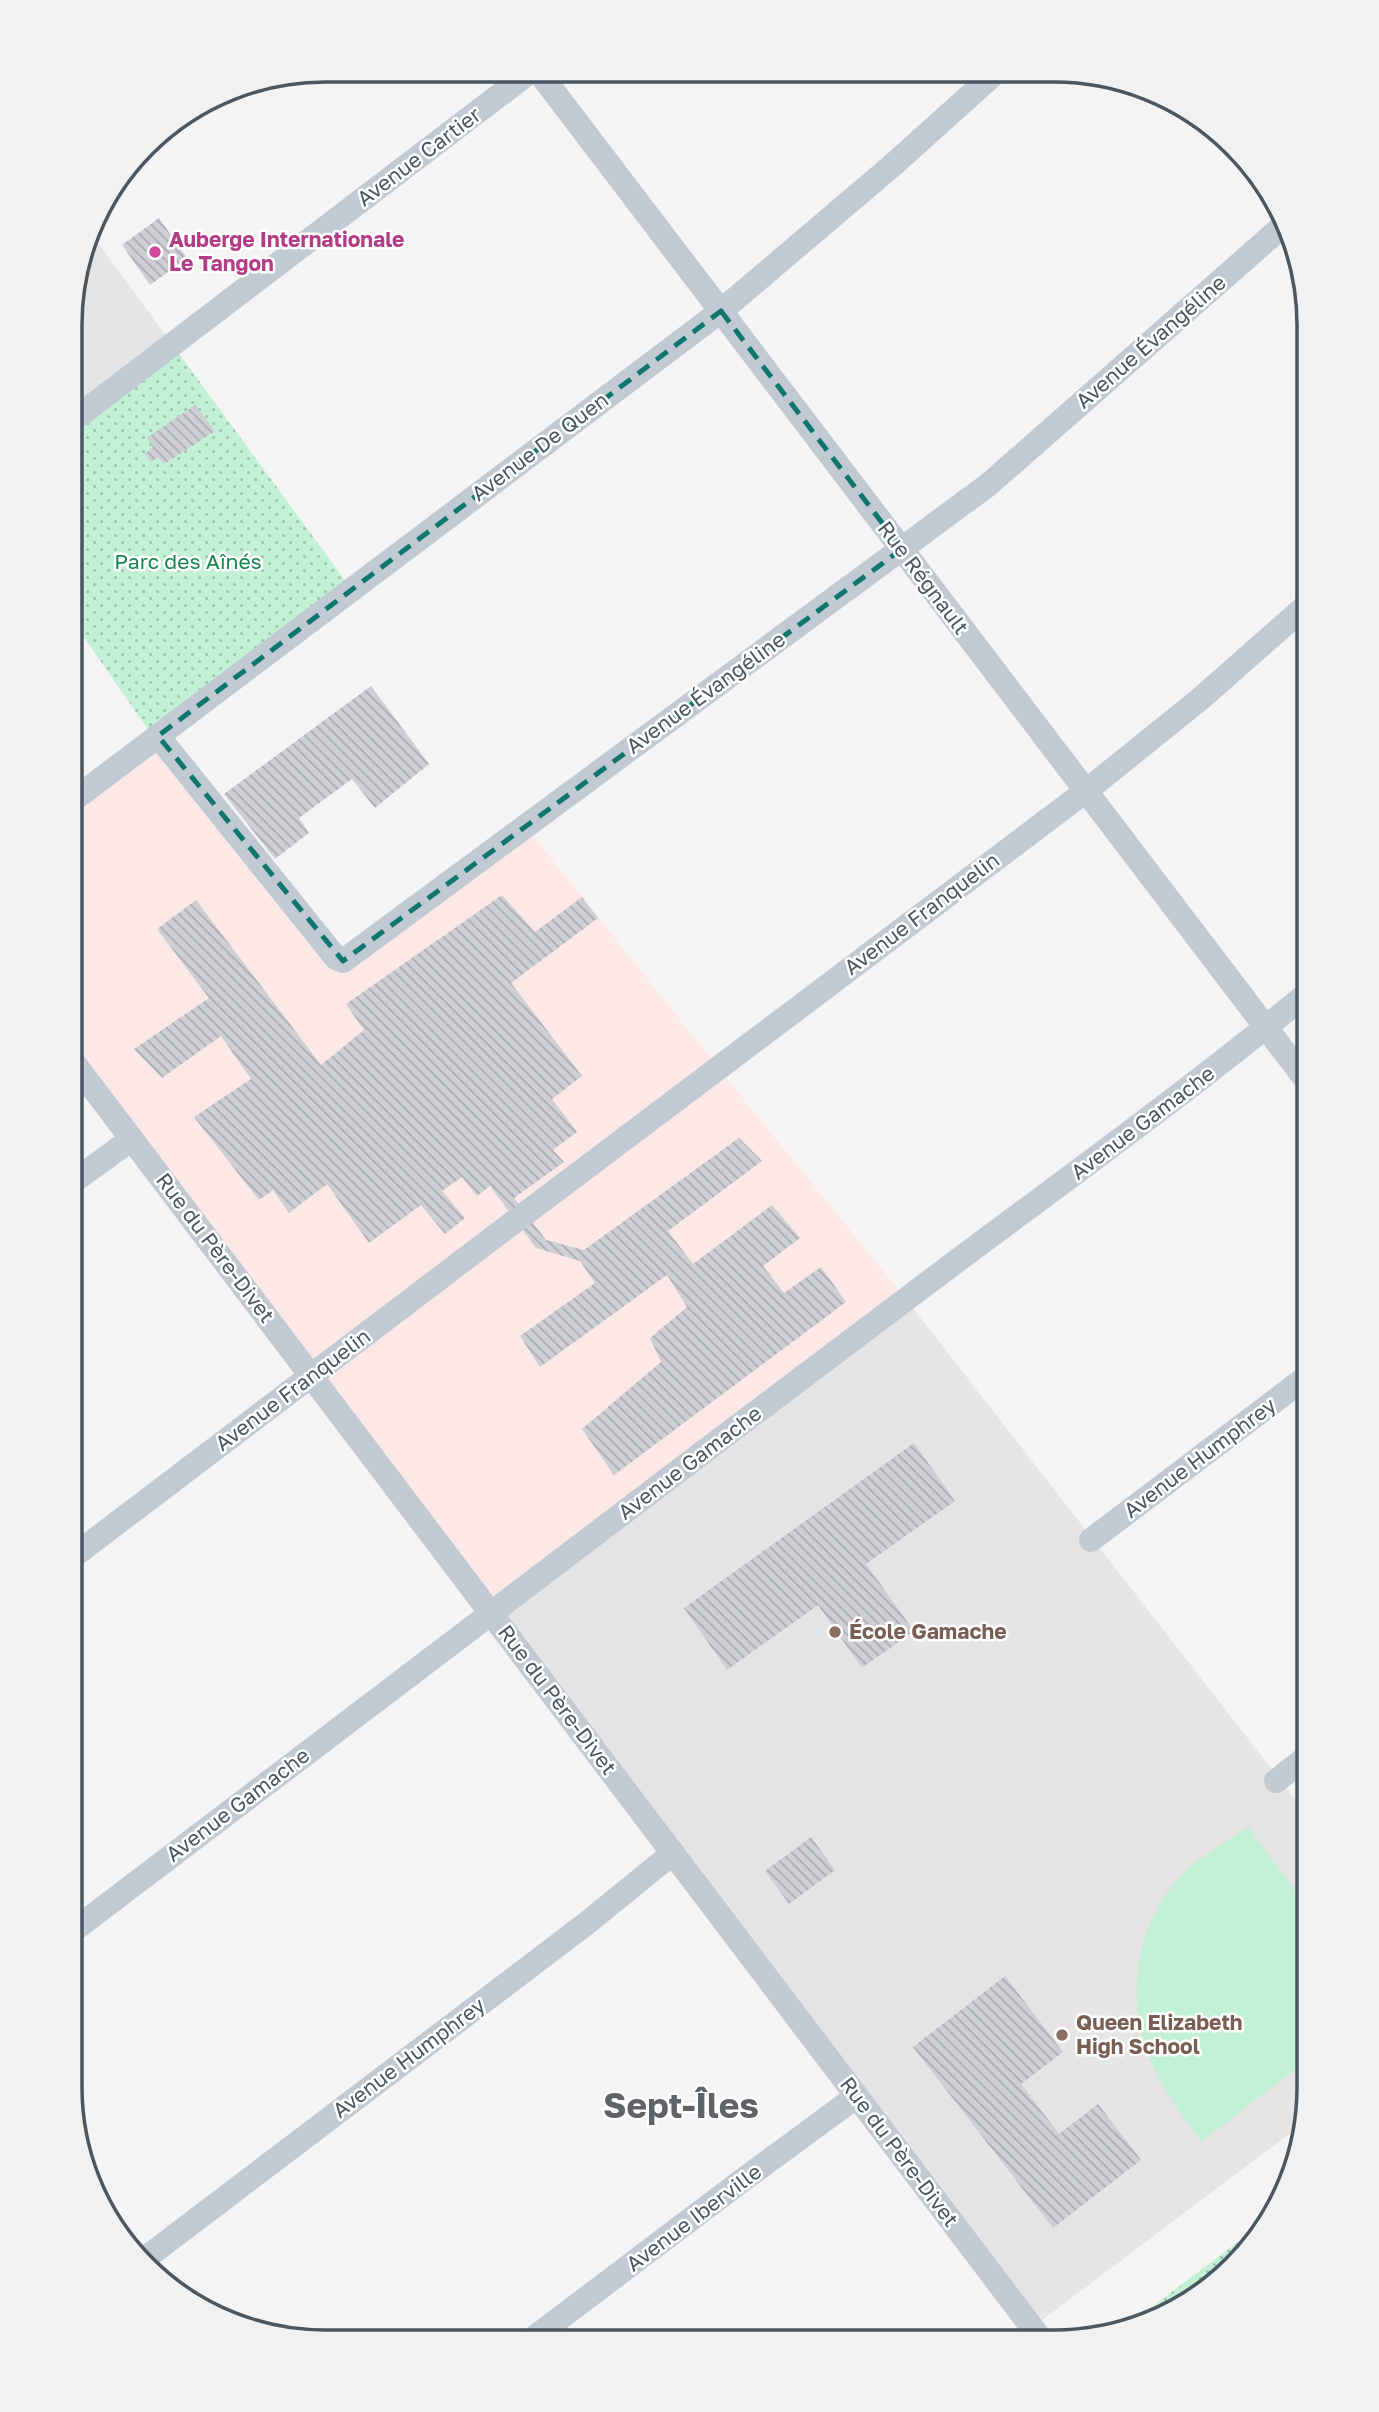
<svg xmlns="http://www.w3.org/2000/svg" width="1379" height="2412" font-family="'Golos Text',sans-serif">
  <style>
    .education { fill: #e6e4e5 }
    .medical { fill: #fce8e6 }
    .grass { fill: url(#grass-dots) }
    .garden { fill: #c3f1d5 }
    .building { fill: url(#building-back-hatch) }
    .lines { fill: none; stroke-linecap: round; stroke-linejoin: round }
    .minor { stroke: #c1cad2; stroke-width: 24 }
    .marked { fill: none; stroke: #0f766e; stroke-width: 5; stroke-dasharray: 14 9; stroke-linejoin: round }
    .hotel-dot { fill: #d1479c; stroke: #fff; stroke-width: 2.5 }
    .education-dot { fill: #8d6e63; stroke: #fff; stroke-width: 2.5 }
    .labels { text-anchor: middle; stroke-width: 5; stroke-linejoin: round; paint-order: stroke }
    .street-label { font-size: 21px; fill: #4a5661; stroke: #fff }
    .hotel-label { font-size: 21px; font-weight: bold; fill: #b23c85; stroke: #fff; text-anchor: start }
    .park-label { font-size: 21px; fill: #17864f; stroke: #fff }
    .education-label { font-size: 21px; font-weight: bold; fill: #785e54; stroke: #fff; text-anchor: start }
    .town-label { font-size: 35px; font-weight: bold; fill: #5f6368; stroke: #fff }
    .rim { fill: none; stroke: #4a5661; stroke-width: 3.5 }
  </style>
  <defs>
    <pattern id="grass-dots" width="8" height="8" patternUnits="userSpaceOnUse" patternTransform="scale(1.75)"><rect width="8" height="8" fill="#c3f1d5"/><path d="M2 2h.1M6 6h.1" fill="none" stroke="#a0c6b0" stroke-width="1.8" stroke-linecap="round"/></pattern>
    <pattern id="building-back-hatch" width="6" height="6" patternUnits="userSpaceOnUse" patternTransform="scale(1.75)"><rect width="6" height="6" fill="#cdcfd5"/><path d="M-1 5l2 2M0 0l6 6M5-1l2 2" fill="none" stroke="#a8abb0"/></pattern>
  </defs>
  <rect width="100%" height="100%" fill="#f5f3f3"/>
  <g class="education">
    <polygon points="90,232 172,344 72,422 72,292"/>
    <polygon points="906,1299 1309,1817 1308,2104 1304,2123 1033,2327 491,1612"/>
  </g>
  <polygon class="medical" points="158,736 336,958 533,836 740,1095 906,1299 491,1612 71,1059 72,801"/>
  <g class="grass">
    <polygon points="172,344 352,590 149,731 72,620 72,422"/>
    <polygon points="1271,2217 1257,2242 1209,2290 1136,2328 1120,2331"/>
  </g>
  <path class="garden" d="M1248 1827 1308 1908V2060L1201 2142C1184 2117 1164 2092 1152 2064 1123 1999 1135 1916 1190 1867 1208 1852 1229 1840 1248 1827Z"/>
  <g class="building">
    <polygon points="159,218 187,258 150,285 122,245"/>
    <polygon points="195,405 215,431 164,464 158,457 151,462 145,454 153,447 147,438"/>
    <polygon points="371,686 429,764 375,808 352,779 299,818 309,833 275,859 224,794"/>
    <polygon points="502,895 535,932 582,897 598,918 511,983 582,1076 552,1099 577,1132 553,1150 564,1162 514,1198 546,1240 584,1250 739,1138 762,1161 668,1231 693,1264 772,1205 800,1238 763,1266 784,1293 821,1267 846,1302 614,1475 582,1429 661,1362 650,1338 687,1307 667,1275 540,1367 520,1336 595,1283 580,1261 536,1248 490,1186 477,1196 462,1177 442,1191 465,1218 445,1234 421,1205 369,1243 327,1184 289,1213 273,1190 259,1200 194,1117 251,1079 221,1036 162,1078 134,1049 209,998 157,929 196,900 321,1065 364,1030 346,1004"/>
    <polygon points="914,1443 955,1501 866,1564 914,1631 862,1668 818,1605 727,1670 684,1608"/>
    <polygon points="811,1837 835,1870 789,1904 765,1871"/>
    <polygon points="1005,1976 1063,2052 1021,2084 1059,2134 1098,2104 1141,2160 1053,2228 913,2047"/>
  </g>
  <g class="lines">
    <g class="minor">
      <polyline points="538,71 1309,1084"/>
      <polyline points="72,421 531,71"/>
      <polyline points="158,736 336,958 343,961 988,485 1284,225"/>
      <polyline points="72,801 721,311 894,164 994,74"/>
      <polyline points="71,1059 1043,2342"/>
      <polyline points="71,1183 132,1139"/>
      <polyline points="526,1213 1086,791 1199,700 1309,603"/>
      <polyline points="1091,1540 1309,1375"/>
      <polyline points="71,1558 515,1221"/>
      <polyline points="1276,1781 1309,1755"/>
      <path d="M70 1933C348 1721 626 1510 905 1300 1040 1198 1178 1100 1309 992"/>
      <polyline points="143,2260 587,1923 673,1853"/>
      <polyline points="531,2340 740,2182 857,2096"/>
    </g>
  </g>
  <path class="marked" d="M721 311 902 549 343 961 158 736Z"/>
  <circle class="hotel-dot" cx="155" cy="252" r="7"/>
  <g class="education-dot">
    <circle cx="835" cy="1632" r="7"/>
    <circle cx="1062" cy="2035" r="7"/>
  </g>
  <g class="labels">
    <g class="street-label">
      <text transform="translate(419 157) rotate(-37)" y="7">Avenue Cartier</text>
      <text transform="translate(1151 342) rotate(-41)" y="7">Avenue Évangéline</text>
      <text transform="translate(540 447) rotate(-37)" y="7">Avenue De Quen</text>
      <text transform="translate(923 578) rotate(53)" y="7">Rue Régnault</text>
      <text transform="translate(706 693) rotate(-36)" y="7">Avenue Évangéline</text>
      <text transform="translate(922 914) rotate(-37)" y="7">Avenue Franquelin</text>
      <text transform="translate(1143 1123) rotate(-37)" y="7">Avenue Gamache</text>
      <text transform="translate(215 1248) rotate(53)" y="7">Rue du Père-Divet</text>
      <text transform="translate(293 1390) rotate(-37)" y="7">Avenue Franquelin</text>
      <text transform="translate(1200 1458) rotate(-37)" y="7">Avenue Humphrey</text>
      <text transform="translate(690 1463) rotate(-37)" y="7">Avenue Gamache</text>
      <text transform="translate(557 1700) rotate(53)" y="7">Rue du Père-Divet</text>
      <text transform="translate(238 1805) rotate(-37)" y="7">Avenue Gamache</text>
      <text transform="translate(409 2058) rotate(-37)" y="7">Avenue Humphrey</text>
      <text transform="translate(899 2152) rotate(53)" y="7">Rue du Père-Divet</text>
      <text transform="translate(694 2218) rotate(-37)" y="7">Avenue Iberville</text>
    </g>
    <g class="hotel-label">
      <text x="169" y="247">Auberge Internationale<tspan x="169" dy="24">Le Tangon</tspan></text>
    </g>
    <g class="park-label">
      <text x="188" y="569">Parc des Aînés</text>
    </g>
    <g class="education-label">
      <text x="849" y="1639">École Gamache</text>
      <text x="1076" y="2030">Queen Elizabeth<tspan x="1076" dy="24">High School</tspan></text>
    </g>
    <g class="town-label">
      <text x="681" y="2118">Sept-Îles</text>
    </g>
  </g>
  <path d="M0 0H1379V2412H0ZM325 82H1054A243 243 0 0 1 1297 325V2087A243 243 0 0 1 1054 2330H325A243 243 0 0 1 82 2087V325A243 243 0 0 1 325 82Z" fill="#f1f1f2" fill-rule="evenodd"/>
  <path class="rim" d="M325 82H1054A243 243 0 0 1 1297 325V2087A243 243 0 0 1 1054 2330H325A243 243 0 0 1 82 2087V325A243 243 0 0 1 325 82Z"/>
</svg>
